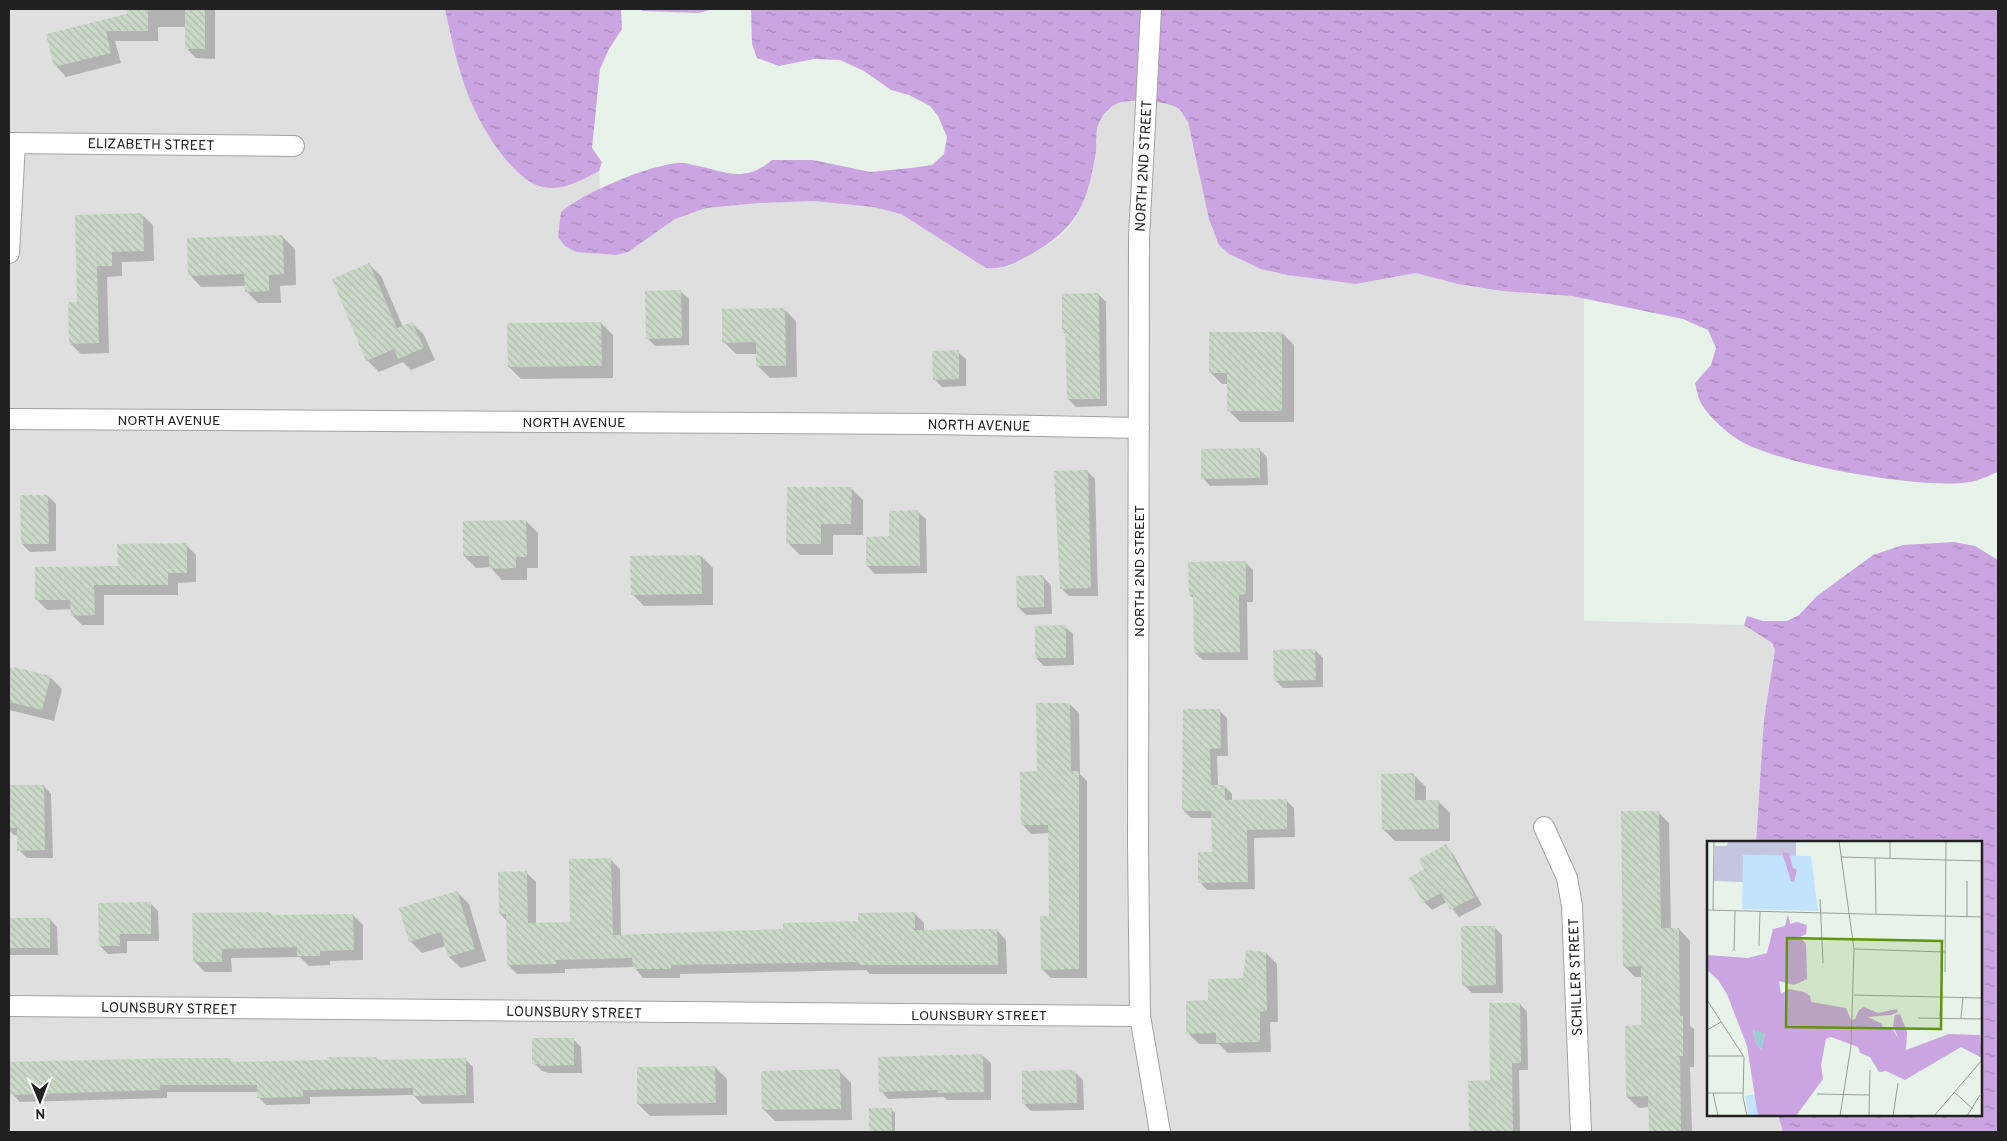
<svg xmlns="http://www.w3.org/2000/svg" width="2007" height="1141" font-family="Overpass,sans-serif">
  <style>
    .residential { fill: #dedfde }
    .water { fill: url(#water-ripples) }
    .shadow { fill: #0003 }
    .building { fill: url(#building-back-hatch) }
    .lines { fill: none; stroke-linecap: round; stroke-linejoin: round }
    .street-casing { stroke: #a2a2a2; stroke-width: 22 }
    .street { stroke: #fff; stroke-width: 20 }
    .labels { text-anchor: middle; stroke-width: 4; stroke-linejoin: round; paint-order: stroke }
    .street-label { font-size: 14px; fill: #212121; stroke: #fff }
    .inset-road { fill: none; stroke: #989e98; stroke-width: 1 }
    .view { fill: #5f940c; fill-opacity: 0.15; stroke: #5f940c; stroke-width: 2.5 }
    .inset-edge { fill: none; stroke: #212121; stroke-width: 2.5 }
  </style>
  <defs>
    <pattern id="water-ripples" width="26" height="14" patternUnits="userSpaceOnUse" patternTransform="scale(1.25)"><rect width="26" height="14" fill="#caa5e1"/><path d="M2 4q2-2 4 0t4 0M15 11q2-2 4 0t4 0" fill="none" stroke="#a486b6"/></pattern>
    <pattern id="building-back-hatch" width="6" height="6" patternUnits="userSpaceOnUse" patternTransform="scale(1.25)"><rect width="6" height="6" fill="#cad9c7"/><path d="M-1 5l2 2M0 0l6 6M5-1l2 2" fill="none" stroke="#adbaab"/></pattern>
  </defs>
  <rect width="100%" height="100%" fill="#e7f2e8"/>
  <polygon class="residential" points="9,9 445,9 450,35 567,186 599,171 600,190 573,202 565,246 576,252 616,255 628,252 675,219 706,208 759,203 813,201 873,207 901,214 986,268 998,269 1012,265 1054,241 1067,230 1077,215 1096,151 1098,123 1106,112 1115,104 1127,100 1168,104 1179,109 1188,122 1198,161 1229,254 1261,269 1287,275 1356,284 1416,273 1584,298 1584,621 1744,625 1772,643 1775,650 1764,719 1756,842 1708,842 1708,1115 1778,1115 1783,1132 9,1132"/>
  <g class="water">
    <path d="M445 9H621L622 29 609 49 600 69 592 148 602 162 599 171C583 179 567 189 549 188 515 187 480 125 469 97 458 69 451 38 445 9Z"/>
    <polygon points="638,9 714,9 698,13 643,11"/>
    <path d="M751 9H1998V472C1989 475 1979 481 1969 482 1924 490 1785 465 1744 443 1729 435 1711 419 1702 405 1698 399 1697 390 1695 383L1711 365 1716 348 1708 330 1683 319 1572 296 1502 291 1458 284 1416 273 1356 284 1287 275 1261 269 1229 254 1219 245 1209 219 1188 122C1185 118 1182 112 1179 109 1169 101 1127 98 1116 104 1109 108 1103 114 1100 121 1095 129 1097 142 1096 151 1088 201 1078 228 1033 253 1017 262 1004 270 986 268L901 214 873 207 813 201 759 203 706 208 675 219 628 252 616 255 576 252 565 246 558 237 561 212C583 193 649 165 678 163 683 162 688 164 693 165 726 171 743 184 772 160H813L870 172 911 168 932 165 944 154 947 137 938 116 930 106 909 95 891 90 864 71 840 60 814 59 779 66 757 58 752 44Z"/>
    <polygon points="1954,542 1975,546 1998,560 1998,1132 1783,1132 1778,1115 1981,1115 1981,842 1756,842 1764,719 1775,650 1772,643 1744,625 1747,616 1763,621 1787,621 1799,615 1817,596 1873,555 1903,545"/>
  </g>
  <g class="shadow">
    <polygon points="128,9 215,9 215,59 196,58 186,48 186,27 158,27 158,41 115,41 121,63 66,77 56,66 128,15"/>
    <polygon points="142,215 153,225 154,261 122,262 122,276 107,277 109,353 81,354 70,343 78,303 76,216"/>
    <polygon points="283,237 295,249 296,285 280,286 281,303 258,303 246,291 246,286 201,287 190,275"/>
    <polygon points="369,264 381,276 403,327 412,323 424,335 435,360 411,370 403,362 379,372 367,360"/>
    <polygon points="681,292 689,299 689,345 655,346 647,338"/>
    <polygon points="1098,294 1106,302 1107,406 1076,407 1068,399 1067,335 1063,332"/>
    <polygon points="784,309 796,321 797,377 770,378 758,366 757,354 736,354 724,342"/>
    <polygon points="601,323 613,335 613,378 521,379 509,367"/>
    <polygon points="1282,333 1294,345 1294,422 1240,422 1228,410 1228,384 1222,384 1210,372"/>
    <polygon points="958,352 966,359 966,386 942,387 934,379"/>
    <polygon points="1259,449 1267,457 1268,485 1210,486 1203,478"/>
    <polygon points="1088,472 1095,479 1098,596 1069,596 1061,588"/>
    <polygon points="851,488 863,500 863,535 833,535 833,555 800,555 788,543"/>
    <polygon points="48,496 56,504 56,551 30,552 22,544"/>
    <polygon points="918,512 926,519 927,573 875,574 867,566 890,537"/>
    <polygon points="526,521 538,533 538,568 527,568 527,580 502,580 490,567 476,568 464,556"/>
    <polygon points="186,545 196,555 196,582 178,583 178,595 104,595 104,625 82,625 72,615 72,609 47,610 37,600 119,567"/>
    <polygon points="701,556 713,568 713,605 644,606 632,594"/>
    <polygon points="1245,562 1253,570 1253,602 1247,602 1248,660 1203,660 1195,653 1194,599 1190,595"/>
    <polygon points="1043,577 1051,585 1052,614 1026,615 1018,607"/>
    <polygon points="1065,627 1073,634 1074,665 1044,666 1036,658"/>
    <polygon points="1315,650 1323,658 1323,687 1283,688 1275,680"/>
    <polygon points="9,668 50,677 62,689 54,721 9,710"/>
    <polygon points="1070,704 1079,713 1080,774 1087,781 1087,978 1051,978 1042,969 1051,917 1049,833 1031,834 1022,824 1038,773"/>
    <polygon points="1219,710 1227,718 1228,756 1217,756 1218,786 1224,786 1232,794 1232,801 1286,800 1294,808 1295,837 1254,838 1255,889 1207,890 1200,882 1213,853 1213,818 1191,818 1184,811"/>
    <polygon points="1414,775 1426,787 1426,801 1438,801 1450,813 1450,841 1395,841 1383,829"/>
    <polygon points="44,786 51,794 53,858 27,858 19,850 18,835 14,835 9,830 9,787"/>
    <polygon points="1658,812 1669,823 1671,930 1679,929 1690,941 1690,1026 1694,1029 1694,1067 1690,1067 1692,1132 1651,1132 1650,1107 1639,1108 1627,1097 1642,1027 1642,977 1635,977 1624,966"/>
    <polygon points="1445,846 1453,854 1482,905 1459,917 1447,902 1432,910 1424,902 1425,870"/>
    <polygon points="611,860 620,869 621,936 785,930 860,922 914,913 924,923 924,932 997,930 1006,940 1007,974 870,974 866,970 680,974 680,978 643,978 634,967 565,969 565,973 517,974 508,965 507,921 500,914 526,872 536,882 536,924 571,924"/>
    <polygon points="457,892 469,904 486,961 461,968 449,957 446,946 422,953 410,941"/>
    <polygon points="150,903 158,911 159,941 127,941 127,953 108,954 100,946"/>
    <polygon points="270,913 273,916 353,915 363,925 363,960 330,961 330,965 309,966 300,957 231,958 232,972 205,972 195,962"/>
    <polygon points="9,919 50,919 57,927 58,955 10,955"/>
    <polygon points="1494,927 1502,935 1503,993 1472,993 1464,985"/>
    <polygon points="1266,953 1277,964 1278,1022 1270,1022 1271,1052 1228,1053 1219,1044 1199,1044 1188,1033 1244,979"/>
    <polygon points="1520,1004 1527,1012 1528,1070 1519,1070 1520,1132 1471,1132"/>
    <polygon points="573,1039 581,1047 582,1073 549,1073 542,1071 534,1063"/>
    <polygon points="983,1056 991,1063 991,1100 947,1100 944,1097 888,1099 881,1091"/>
    <polygon points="376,1058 379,1061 465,1059 473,1067 474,1103 422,1104 413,1095 310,1097 310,1104 266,1105 258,1097 258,1092 167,1092 167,1098 20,1102 12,1094 230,1060 234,1064"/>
    <polygon points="715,1067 727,1079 727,1115 650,1116 638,1104"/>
    <polygon points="839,1071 851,1083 852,1120 775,1121 763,1109"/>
    <polygon points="1075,1072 1083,1080 1084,1110 1031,1111 1023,1103"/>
    <polygon points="870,1109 891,1109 895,1113 895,1132 870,1132"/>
  </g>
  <g class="building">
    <polygon points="127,9 148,9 148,31 106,31 111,53 54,67 46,34 127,14"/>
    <rect x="185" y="9" width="20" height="40"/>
    <polygon points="143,213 144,251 112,252 112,266 97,266 99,343 69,344 68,302 77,302 75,215"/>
    <polygon points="283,235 284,274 269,275 269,291 245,292 244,274 188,276 187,238"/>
    <polygon points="369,263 397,328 412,322 424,348 398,359 394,349 366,361 332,279"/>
    <polygon points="681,290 682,338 646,339 645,291"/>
    <polygon points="1099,293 1100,399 1067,399 1065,332 1062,332 1062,294"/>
    <polygon points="785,308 786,366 756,366 756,342 722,343 722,309"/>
    <polygon points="601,322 602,366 508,367 507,323"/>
    <polygon points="1209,332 1282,332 1282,411 1227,411 1227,373 1209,373"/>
    <polygon points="959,350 959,379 933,380 932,351"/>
    <polygon points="1260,448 1260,478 1201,479 1201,449"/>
    <polygon points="1088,470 1091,588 1060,589 1054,471"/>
    <polygon points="787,487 852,487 851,524 821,524 821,544 786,544"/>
    <polygon points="20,495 48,495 49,544 21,544"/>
    <polygon points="919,510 920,566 866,566 866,537 889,536 889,511"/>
    <polygon points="526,520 527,557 516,557 516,568 489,569 489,556 463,556 463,521"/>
    <polygon points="187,543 187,573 168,573 168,585 94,585 95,615 71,616 70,600 35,600 35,567 118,566 117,544"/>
    <polygon points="701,555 702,594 631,595 630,556"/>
    <polygon points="1246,561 1246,594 1239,595 1240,652 1194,653 1193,595 1189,595 1188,562"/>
    <polygon points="1044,575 1044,607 1017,608 1016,576"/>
    <polygon points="1066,625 1066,658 1035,658 1035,626"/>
    <polygon points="1315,649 1316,680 1274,681 1273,650"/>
    <polygon points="14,667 51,676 42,710 9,702 9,668 14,669"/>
    <polygon points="1036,703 1070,703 1071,771 1079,771 1079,969 1041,970 1040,916 1049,916 1048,825 1021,825 1020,772 1037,771"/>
    <polygon points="1183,709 1220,709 1221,748 1210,749 1211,785 1225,785 1225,800 1287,799 1287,829 1247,830 1248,882 1198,883 1198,852 1212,852 1211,811 1182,811"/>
    <polygon points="1415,773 1415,800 1438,800 1439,829 1382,830 1381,774"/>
    <polygon points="9,785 44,785 45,850 17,851 17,828 9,828"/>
    <polygon points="1621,811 1659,811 1661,928 1679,928 1680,1016 1683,1016 1683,1056 1680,1056 1681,1132 1649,1132 1648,1096 1626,1097 1625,1026 1641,1025 1641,966 1623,967"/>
    <polygon points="1446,844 1475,897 1450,910 1441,893 1423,903 1409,878 1424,869 1418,860"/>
    <polygon points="611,858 613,935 783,929 783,923 858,921 858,913 915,912 915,930 997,929 998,965 859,965 859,962 671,965 671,969 633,969 632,958 556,960 556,964 507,965 506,914 499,914 498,872 527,871 528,923 570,922 569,859"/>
    <polygon points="457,891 475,949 448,957 441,932 409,942 399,908"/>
    <polygon points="151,902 151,934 120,934 120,946 99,946 98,903"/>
    <polygon points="270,912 270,915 353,914 354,950 320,951 320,956 297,956 297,947 222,949 222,962 193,962 192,913"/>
    <rect x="9" y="918" width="41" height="30"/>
    <polygon points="1461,926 1495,926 1496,985 1462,986"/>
    <polygon points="1246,950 1266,952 1267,1011 1260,1012 1260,1042 1216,1043 1216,1033 1186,1034 1186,1001 1208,1000 1208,979 1243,978"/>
    <polygon points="1489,1003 1520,1003 1521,1063 1512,1063 1513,1131 1469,1132 1468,1081 1490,1080"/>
    <polygon points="532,1038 574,1038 574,1065 539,1066 539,1064 532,1064"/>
    <polygon points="983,1054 984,1092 938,1093 938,1090 879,1092 878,1057"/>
    <polygon points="327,1057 376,1057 376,1060 466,1058 466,1095 413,1096 413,1088 303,1090 303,1097 257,1098 257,1085 160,1085 160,1090 10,1095 10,1062 177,1058 231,1058 231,1062 328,1060"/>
    <polygon points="715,1066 716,1103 637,1104 637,1067"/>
    <polygon points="840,1069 841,1109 762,1110 761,1071"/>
    <polygon points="1076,1070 1077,1103 1022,1104 1022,1071"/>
    <rect x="869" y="1108" width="23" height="24"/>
  </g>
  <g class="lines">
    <defs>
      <g id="street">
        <polyline points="1151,9 1139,238 1138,846 1140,1016 1160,1132"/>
        <polyline points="9,143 294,146"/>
        <polyline points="9,253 15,143"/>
        <polyline points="9,419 932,424 1139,428"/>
        <polyline points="1544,827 1567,878 1572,906 1581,1132"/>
        <polyline points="9,1006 1140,1016"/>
      </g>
    </defs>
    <use href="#street" class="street-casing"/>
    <use href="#street" class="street"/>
  </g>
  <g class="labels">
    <g class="street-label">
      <text transform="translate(151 144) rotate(1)" y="5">ELIZABETH STREET</text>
      <text transform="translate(1143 166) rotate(-87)" y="5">NORTH 2ND STREET</text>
      <text x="169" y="425">NORTH AVENUE</text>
      <text x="574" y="427">NORTH AVENUE</text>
      <text transform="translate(979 425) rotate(1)" y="5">NORTH AVENUE</text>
      <text transform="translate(1139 571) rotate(-90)" y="5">NORTH 2ND STREET</text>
      <text transform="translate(1575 977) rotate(-92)" y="5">SCHILLER STREET</text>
      <text transform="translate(169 1008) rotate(1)" y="5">LOUNSBURY STREET</text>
      <text transform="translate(574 1012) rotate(1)" y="5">LOUNSBURY STREET</text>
      <text x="979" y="1020">LOUNSBURY STREET</text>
    </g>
  </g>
  <g transform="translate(1707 841)">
    <rect width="275" height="275" fill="#e7f2e8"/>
    <path d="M46 187 58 193 54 209 49 202Z" fill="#9acdd3"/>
    <path d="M21 0H89V15L37 14 36 41 7 40 8 5H20Z" fill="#c3c5e1"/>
    <path d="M36 14 104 15 111 70 35 68ZM49 253 51 275H42L38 255Z" fill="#c3e2fd"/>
    <path d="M75 11 82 12 86 27 90 29 87 41 84 40ZM81 73 83 83 90 81 100 84 99 93 93 96 99 103 100 138 87 144 72 140 74 153 82 148 97 151 103 155 104 161 139 167 144 179 148 178 152 169 157 166 171 172 190 168 191 171 184 174 161 176 175 183 176 188 185 187 192 199 186 185 188 174 193 173 200 191 199 209 242 193 273 194 275 217 254 206 198 239 179 230 172 231 163 216 153 212 151 206 124 196 119 198 114 224 116 238 89 275H51L40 205 20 153 11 139 0 129V114L41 117 60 112 66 88 78 85ZM46 188 58 193 54 209 49 202Z" fill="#caa5e1" fill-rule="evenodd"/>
    <path class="inset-road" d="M132 0 147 108 144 205 133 275M183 0V17M134 16 275 20M168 17 169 73M260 40V75M113 58 116 122M0 69 275 76M6 69 7 0M52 105 53 70M147 108 238 111M27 110 28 70M238 131 239 0M147 154 275 157M0 159 37 216 36 256 40 275M211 177 275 178M233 177 234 156M254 177 256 156M0 189 14 181M0 215H36M247 251 266 268M0 252H36M6 252 11 275M110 253 163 254M162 275 163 229M186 275 191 242M227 275 275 219M260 275 273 254"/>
    <path class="view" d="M80 97 235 100 234 188 79 186Z"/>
    <rect width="275" height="275" class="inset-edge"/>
  </g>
  <rect width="2007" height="1141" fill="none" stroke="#212121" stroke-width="20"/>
  <g transform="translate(40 1101) rotate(179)" stroke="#ffffff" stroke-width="4" paint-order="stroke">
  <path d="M0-4L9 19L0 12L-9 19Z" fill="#212121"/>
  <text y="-8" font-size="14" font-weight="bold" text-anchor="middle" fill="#212121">N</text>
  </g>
</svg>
